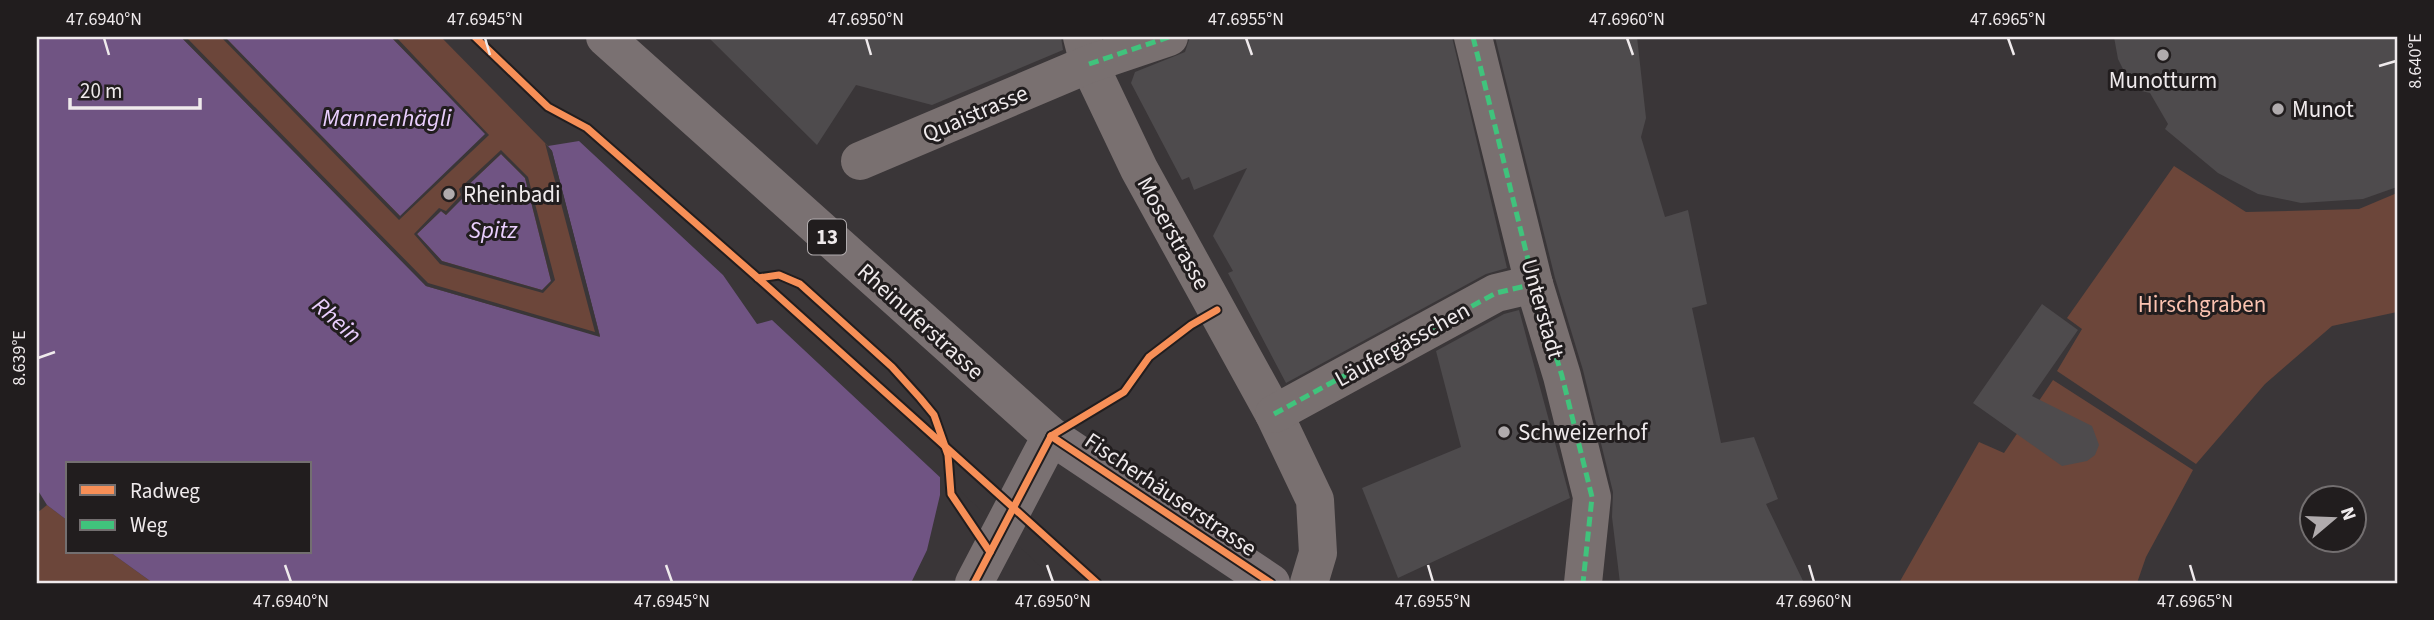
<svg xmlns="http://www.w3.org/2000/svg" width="2434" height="620" font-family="'Source Sans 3',sans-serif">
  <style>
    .green { fill: #6c463a }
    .water { fill: #705483 }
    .pier { fill: #3a3638; fill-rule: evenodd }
    .building { fill: #4e4b4d }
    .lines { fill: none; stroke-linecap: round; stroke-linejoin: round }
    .street { stroke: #797070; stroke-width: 38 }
    .secondary { stroke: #7b7274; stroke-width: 38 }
    .primary { stroke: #7a7172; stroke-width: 38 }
    .quiet { stroke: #40c37c; stroke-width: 5; stroke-dasharray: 10 5; stroke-linecap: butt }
    .cycleway-casing { stroke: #211d1e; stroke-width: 11 }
    .cycleway { stroke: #f78f57; stroke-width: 7 }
    .ticks { fill: none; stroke: #efeaec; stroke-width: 2.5 }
    .poi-dot { fill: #b0abad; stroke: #211d1e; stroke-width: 2.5 }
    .labels { text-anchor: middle; stroke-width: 6; stroke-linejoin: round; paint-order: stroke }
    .shield { fill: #211d1e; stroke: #b1acae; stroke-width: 2 }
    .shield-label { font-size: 21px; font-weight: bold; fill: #efeaec }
    .poi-label { font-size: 23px; fill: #efeaec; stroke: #211d1e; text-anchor: start }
    .street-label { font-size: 23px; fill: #efeaec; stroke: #211d1e }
    .park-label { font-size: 23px; fill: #fbc3b1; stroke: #211d1e }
    .water-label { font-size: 24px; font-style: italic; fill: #eacffe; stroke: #211d1e }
    .neatline { fill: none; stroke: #efeaec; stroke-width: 2.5 }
    .ticks-label { font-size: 18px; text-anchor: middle; fill: #efeaec }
  </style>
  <rect width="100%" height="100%" fill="#3a3638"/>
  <g class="green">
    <polygon points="181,37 441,37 548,146 600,337 426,286"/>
    <polygon points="2174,166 2246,212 2359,209 2397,193 2397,312 2332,326 2265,384 2196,464 2057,371 2082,329 2067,318"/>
    <polygon points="2053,380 2193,470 2146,557 2137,583 1899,583 1979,442 2004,453"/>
    <polygon points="47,505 68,521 68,552 110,552 153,583 37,583 37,513"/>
  </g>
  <g class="water">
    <polygon points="37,37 181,37 426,286 600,336 552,151 548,146 579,141 723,275 757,324 772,320 1053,583 153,583 110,552 310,552 310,464 68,464 68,521 47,505 37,489"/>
    <polygon points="225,37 391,37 486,134 401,217"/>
    <polygon points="501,154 525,178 551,281 542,290 442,261 417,234 441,211 446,215 465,195 462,191"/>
  </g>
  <g class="pier">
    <polygon points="181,37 186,37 428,283 595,332 545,143 552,151 600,337 426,286"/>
    <polygon points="221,37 225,37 400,216 485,134 391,37 396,37 489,135 399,220"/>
    <path d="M501 150 528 177 555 280 543 293 440 264 414 234 439 208 446 211 461 195 459 189ZM501 154 525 178 551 281 542 290 442 261 417 234 441 211 446 215 466 195 462 191Z"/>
    <polygon points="940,472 1056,581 1057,583 911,583 927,550 940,495"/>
  </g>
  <g class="building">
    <polygon points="708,37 1061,37 1063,50 932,105 856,85 817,145"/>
    <polygon points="1190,37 1452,37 1507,268 1486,274 1286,383 1228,273 1233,271 1213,236 1247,168 1194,190 1189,177 1182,180 1131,83 1135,72 1185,52"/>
    <polygon points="1495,37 1637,37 1646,118 1641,137 1665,217 1688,210 1707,304 1692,308 1721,443 1754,437 1778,499 1766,504 1804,583 1620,583 1612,517 1613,492 1583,370 1555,278"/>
    <polygon points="2114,37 2397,37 2397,187 2363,199 2301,203 2258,194 2218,173 2165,129 2168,124 2150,93 2133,89 2118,59"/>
    <polygon points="2042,304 2078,330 2032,396 2092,426 2099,445 2095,455 2087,461 2062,466 1973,403"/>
    <polygon points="1519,310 1570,498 1398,578 1362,488 1461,447 1436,351 1504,314"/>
  </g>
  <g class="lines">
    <g class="street">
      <polyline points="1082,37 1089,64 1139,169 1274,414 1315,500 1318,553 1309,583"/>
      <polyline points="1473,37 1534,284 1562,376 1592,497 1583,583"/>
      <polyline points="860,161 1089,64 1169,37"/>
      <polyline points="1274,414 1496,293 1534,284"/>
    </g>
    <polyline class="secondary" points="1051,436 1271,583"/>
    <polyline class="primary" points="605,37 1051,436 974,583"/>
    <g class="quiet">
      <polyline points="1473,37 1534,284 1562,376 1592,497 1583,583"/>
      <polyline points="1089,64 1169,37"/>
      <polyline points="1274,414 1496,293 1534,284"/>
    </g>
    <defs>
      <g id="cycleway">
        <polyline points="475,37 548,107 587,128 758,278 1097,583"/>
        <polyline points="758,278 779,275 800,284 892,367 920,398 934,415 948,455 951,494 990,552"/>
        <polyline points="1051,436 1271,583"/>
        <polyline points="1051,436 1124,392 1149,357 1191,325 1217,310"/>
        <polyline points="974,583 1051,436"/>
      </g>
    </defs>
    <use href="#cycleway" class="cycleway-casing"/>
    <use href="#cycleway" class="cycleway"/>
  </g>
  <path class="ticks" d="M104 38 109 55M485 38 490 55M866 38 871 55M1246 38 1252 55M1627 38 1633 55M2008 38 2014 55M2379 66 2396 61M38 358 55 352M285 565 291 582M666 565 672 582M1047 565 1053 582M1428 565 1433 582M1809 565 1814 582M2190 565 2195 582"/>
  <g class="poi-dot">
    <circle cx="2163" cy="55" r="7"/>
    <circle cx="2278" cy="109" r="7"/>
    <circle cx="449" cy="194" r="7"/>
    <circle cx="1504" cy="432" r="7"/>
  </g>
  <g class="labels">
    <rect class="shield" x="808" y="219.5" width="38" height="35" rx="5"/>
    <g class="shield-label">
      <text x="827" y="244">13</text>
    </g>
    <g class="poi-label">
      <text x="2163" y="88" text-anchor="middle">Munotturm</text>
      <text x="2292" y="117">Munot</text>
      <text x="463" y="202">Rheinbadi</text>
      <text x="1518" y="440">Schweizerhof</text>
    </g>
    <g class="street-label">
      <text transform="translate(975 113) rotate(-23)" y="8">Quaistrasse</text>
      <text transform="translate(1174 233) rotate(61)" y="8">Moserstrasse</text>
      <text transform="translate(1543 309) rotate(74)" y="8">Unterstadt</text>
      <text transform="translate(921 321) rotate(42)" y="8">Rheinuferstrasse</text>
      <text transform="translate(1402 344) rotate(-29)" y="8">Läufergässchen</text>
      <text transform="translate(1171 494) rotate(34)" y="8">Fischerhäuserstrasse</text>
    </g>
    <g class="park-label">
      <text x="2202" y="312">Hirschgraben</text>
    </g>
    <g class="water-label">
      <text x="387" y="126">Mannenhägli</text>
      <text x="493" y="238">Spitz</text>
      <text transform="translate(337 320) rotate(41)" y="8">Rhein</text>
    </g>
  </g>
  <rect width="2434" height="620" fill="none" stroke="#211d1e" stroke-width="77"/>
  <rect x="66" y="462" width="245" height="91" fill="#211d1e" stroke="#736f70" stroke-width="2"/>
  <rect x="80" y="485" width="35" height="10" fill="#f78f57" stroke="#736f70" stroke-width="2"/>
  <text x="130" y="498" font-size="21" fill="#efeaec">Radweg</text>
  <rect x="80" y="520" width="35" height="10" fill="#40c37c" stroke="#736f70" stroke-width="2"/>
  <text x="130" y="532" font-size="21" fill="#efeaec">Weg</text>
  <g transform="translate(2333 519) rotate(71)"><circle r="33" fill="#211d1e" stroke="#736f70" stroke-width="2"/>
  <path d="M0-5L12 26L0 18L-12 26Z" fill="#b0abad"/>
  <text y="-10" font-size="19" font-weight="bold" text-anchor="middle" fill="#efeaec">N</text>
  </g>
  <path d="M70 98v10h130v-10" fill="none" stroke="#efeaec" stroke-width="3.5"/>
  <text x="80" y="98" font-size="21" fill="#efeaec" stroke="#211d1e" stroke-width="5" paint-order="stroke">20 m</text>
  <rect x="38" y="38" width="2358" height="544" class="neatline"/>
  <g class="ticks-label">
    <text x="104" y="25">47.6940°N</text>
    <text x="485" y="25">47.6945°N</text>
    <text x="866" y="25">47.6950°N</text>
    <text x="1246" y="25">47.6955°N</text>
    <text x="1627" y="25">47.6960°N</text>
    <text x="2008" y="25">47.6965°N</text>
    <text transform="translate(2415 61) rotate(-90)" y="6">8.640°E</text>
    <text transform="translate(19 358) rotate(-90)" y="6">8.639°E</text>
    <text x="291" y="607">47.6940°N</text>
    <text x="672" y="607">47.6945°N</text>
    <text x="1053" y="607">47.6950°N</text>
    <text x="1433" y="607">47.6955°N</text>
    <text x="1814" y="607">47.6960°N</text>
    <text x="2195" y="607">47.6965°N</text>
  </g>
</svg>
